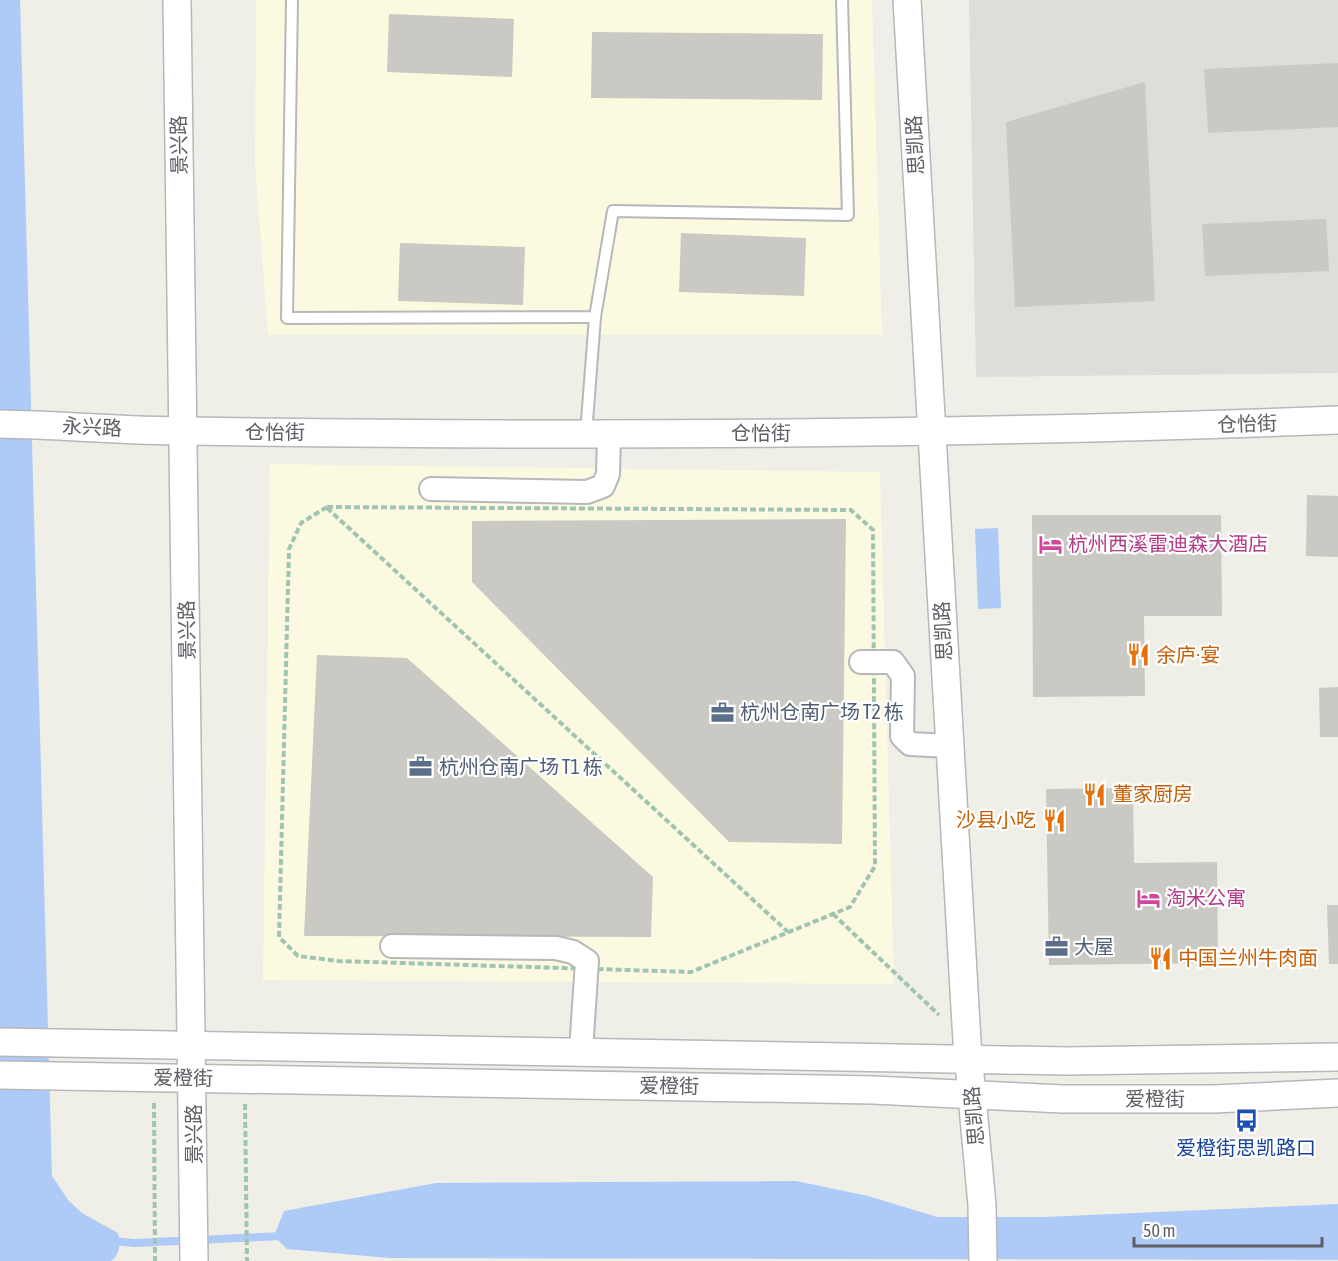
<svg xmlns="http://www.w3.org/2000/svg" width="1338" height="1261" font-family="'Asap Condensed','Noto Sans SC',sans-serif">
  <style>
    .commercial { fill: #fbfae0 }
    .industrial { fill: #deddd9 }
    .water { fill: #aecaf7 }
    .lines { fill: none; stroke-linecap: round; stroke-linejoin: round }
    .stream { stroke: #aecaf7; stroke-width: 8 }
    .building { fill: #cac9c3 }
    .service-casing { stroke: #b7b7bc; stroke-width: 14 }
    .minor-casing { stroke: #b7b7bc; stroke-width: 26 }
    .tertiary-casing { stroke: #b7b7bc; stroke-width: 30 }
    .path { stroke: #9fc4b1; stroke-width: 4; stroke-dasharray: 6 3; stroke-linecap: butt }
    .service { stroke: #fff; stroke-width: 10 }
    .minor { stroke: #fff; stroke-width: 22 }
    .tertiary { stroke: #fff; stroke-width: 27 }
    .labels { text-anchor: middle; stroke-width: 4.5; stroke-linejoin: round; paint-order: stroke }
    .street-label { font-size: 20px; fill: #5e6065; stroke: #fff }
    .hotel-label { font-size: 20px; fill: #b23c85; stroke: #fff; text-anchor: start }
    .food-label { font-size: 20px; fill: #c56008; stroke: #fff; text-anchor: start }
    .service-label { font-size: 20px; fill: #4e5e75; stroke: #fff; text-anchor: start }
    .transit-label { font-size: 20px; fill: #164399; stroke: #fff }
  </style>
  <rect width="100%" height="100%" fill="#efeee7"/>
  <g class="commercial">
    <polygon points="256,0 872,0 882,335 268,335 255,163"/>
    <polygon points="270,464 880,472 894,984 263,980"/>
  </g>
  <polygon class="industrial" points="969,0 1338,0 1338,373 976,377"/>
  <g class="water">
    <path d="M0 0H20L52 1176 69 1201 82 1213 118 1233C121 1244 120 1254 111 1261H0Z"/>
    <polygon points="998,528 1001,608 978,609 975,529"/>
    <polygon points="796,1181 868,1196 937,1217 1044,1217 1338,1204 1338,1260 390,1258 287,1249 274,1236 284,1211 436,1183"/>
  </g>
  <g class="lines">
    <polyline class="stream" points="112,1241 134,1243 283,1236"/>
  </g>
  <g class="building">
    <polygon points="389,14 514,19 512,77 387,72"/>
    <polygon points="592,32 823,34 822,100 591,98"/>
    <polygon points="1338,63 1338,127 1208,133 1204,69"/>
    <polygon points="1145,82 1155,301 1015,307 1006,122"/>
    <polygon points="1326,219 1329,271 1205,276 1202,224"/>
    <polygon points="681,233 806,238 804,296 679,292"/>
    <polygon points="400,243 525,247 523,305 398,301"/>
    <polygon points="1307,495 1338,496 1338,557 1306,556"/>
    <polygon points="1032,515 1221,515 1222,616 1144,616 1145,696 1033,697"/>
    <polygon points="846,519 842,844 729,842 472,582 472,521"/>
    <polygon points="317,655 407,658 653,877 651,937 304,936"/>
    <polygon points="1338,687 1338,737 1320,737 1319,688"/>
    <polygon points="1133,788 1134,863 1217,862 1218,963 1049,965 1046,789"/>
    <polygon points="1327,905 1338,905 1338,964 1329,964"/>
  </g>
  <g class="lines">
    <defs>
      <g id="service">
        <polyline points="292,0 287,318 595,317 613,211 848,215 842,0"/>
        <polyline points="586,434 595,317"/>
      </g>
      <g id="minor">
        <polyline points="431,489 587,492 603,486 608,474 609,434"/>
        <polyline points="861,662 893,662 903,676 902,736 910,744 950,746"/>
        <polyline points="392,946 556,948 573,952 587,961 581,1051"/>
      </g>
      <g id="tertiary">
        <polyline points="177,0 194,1261"/>
        <polyline points="907,0 967,1042 982,1205 983,1261"/>
        <path d="M0 424C63 425 125 431 188 431 571 437 955 435 1338 420"/>
        <polyline points="0,1042 1067,1061 1338,1057"/>
        <polyline points="0,1075 873,1090 1063,1099 1214,1099 1338,1093"/>
      </g>
    </defs>
    <use href="#service" class="service-casing"/>
    <use href="#minor" class="minor-casing"/>
    <use href="#tertiary" class="tertiary-casing"/>
    <g class="path">
      <polygon points="327,507 851,510 873,530 875,866 850,907 691,972 338,961 298,956 279,937 289,549 301,523"/>
      <polyline points="327,508 788,932"/>
      <polyline points="833,914 939,1015"/>
      <polyline points="154,1103 155,1261"/>
      <polyline points="245,1104 247,1261"/>
    </g>
    <use href="#service" class="service"/>
    <use href="#minor" class="minor"/>
    <use href="#tertiary" class="tertiary"/>
  </g>
  <defs>
    <symbol id="hotel-bare" viewBox="-9 -9 18 18"><path d="M-6-4.5h1.5V1H6V5H4.5V3h-9V5H-6ZM-4 0a1.8 1.8 0 1 1 3.6 0ZM.5 0V-2.5h3Q6-2.5 6 0Z" fill="#d1479c" stroke="#fff" stroke-width="2.5" paint-order="stroke"/></symbol>
    <symbol id="restaurant-bare" viewBox="-9 -9 18 18"><path d="M-5-6h1v4h1v-4h1v4h1v-4h1v5L-1.5 .5V6h-2V.5L-5-1ZM5-6V6H3V1.5H1.5Q1.5-4 5-6Z" fill="#e8710a" stroke="#fff" stroke-width="2.5" paint-order="stroke"/></symbol>
    <symbol id="office-bare" viewBox="-9 -9 18 18"><path d="M-6-3h4V-5.5h4V-3h4V5H-6ZM-1-4.5V-3h2v-1.5ZM-6 0V1H6V0Z" fill="#5c6f8a" stroke="#fff" stroke-width="2.5" paint-order="stroke"/></symbol>
    <symbol id="bus-bare" viewBox="-9 -9 18 18"><path d="M-5-6H5V4H4V6H2V4H-2V6H-4V4H-5ZM-3.5-4V0h7V-4ZM-3.5 1.2v1.5H-2V1.2ZM2 1.2v1.5H3.5V1.2Z" fill="#1a4fb4" stroke="#fff" stroke-width="2.5" paint-order="stroke"/></symbol>
  </defs>
  <g fill-rule="evenodd">
    <use href="#hotel-bare" x="1034" y="528" width="33" height="33"/>
    <use href="#restaurant-bare" x="1122" y="638" width="33" height="33"/>
    <use href="#office-bare" x="706" y="696" width="33" height="33"/>
    <use href="#office-bare" x="404" y="750" width="33" height="33"/>
    <use href="#restaurant-bare" x="1078" y="778" width="33" height="33"/>
    <use href="#restaurant-bare" x="1038" y="804" width="33" height="33"/>
    <use href="#hotel-bare" x="1132" y="882" width="33" height="33"/>
    <use href="#office-bare" x="1040" y="930" width="33" height="33"/>
    <use href="#restaurant-bare" x="1144" y="942" width="33" height="33"/>
    <use href="#bus-bare" x="1230" y="1104" width="33" height="33"/>
  </g>
  <g class="labels">
    <g class="street-label">
      <text transform="translate(179 145) rotate(-91)" y="7">景兴路</text>
      <text transform="translate(915 145) rotate(-93)" y="7">思凯路</text>
      <text transform="translate(1247 424) rotate(-2)" y="7">仓怡街</text>
      <text transform="translate(92 427) rotate(3)" y="7">永兴路</text>
      <text x="275" y="439">仓怡街</text>
      <text x="761" y="440">仓怡街</text>
      <text transform="translate(187 630) rotate(-91)" y="7">景兴路</text>
      <text transform="translate(943 631) rotate(-93)" y="7">思凯路</text>
      <text transform="translate(183 1078) rotate(1)" y="7">爱橙街</text>
      <text transform="translate(669 1086) rotate(1)" y="7">爱橙街</text>
      <text x="1155" y="1106">爱橙街</text>
      <text transform="translate(974 1116) rotate(-95)" y="7">思凯路</text>
      <text transform="translate(194 1134) rotate(-90)" y="7">景兴路</text>
    </g>
    <g class="hotel-label">
      <text x="1068" y="551">杭州西溪雷迪森大酒店</text>
      <text x="1166" y="905">淘米公寓</text>
    </g>
    <g class="food-label">
      <text x="1156" y="662">余庐·宴</text>
      <text x="1113" y="801">董家厨房</text>
      <text x="1036" y="827" text-anchor="end">沙县小吃</text>
      <text x="1178" y="965">中国兰州牛肉面</text>
    </g>
    <g class="service-label">
      <text x="740" y="719">杭州仓南广场 T2 栋</text>
      <text x="439" y="774">杭州仓南广场 T1 栋</text>
      <text x="1074" y="954">大屋</text>
    </g>
    <g class="transit-label">
      <text x="1246" y="1155">爱橙街思凯路口</text>
    </g>
  </g>
  <path d="M1134 1237v9h188v-9" fill="none" stroke="#5e6065" stroke-width="3"/>
  <text x="1143" y="1237" font-size="18" fill="#5e6065" stroke="#ffffff" stroke-width="4.5" paint-order="stroke">50 m</text>
</svg>
